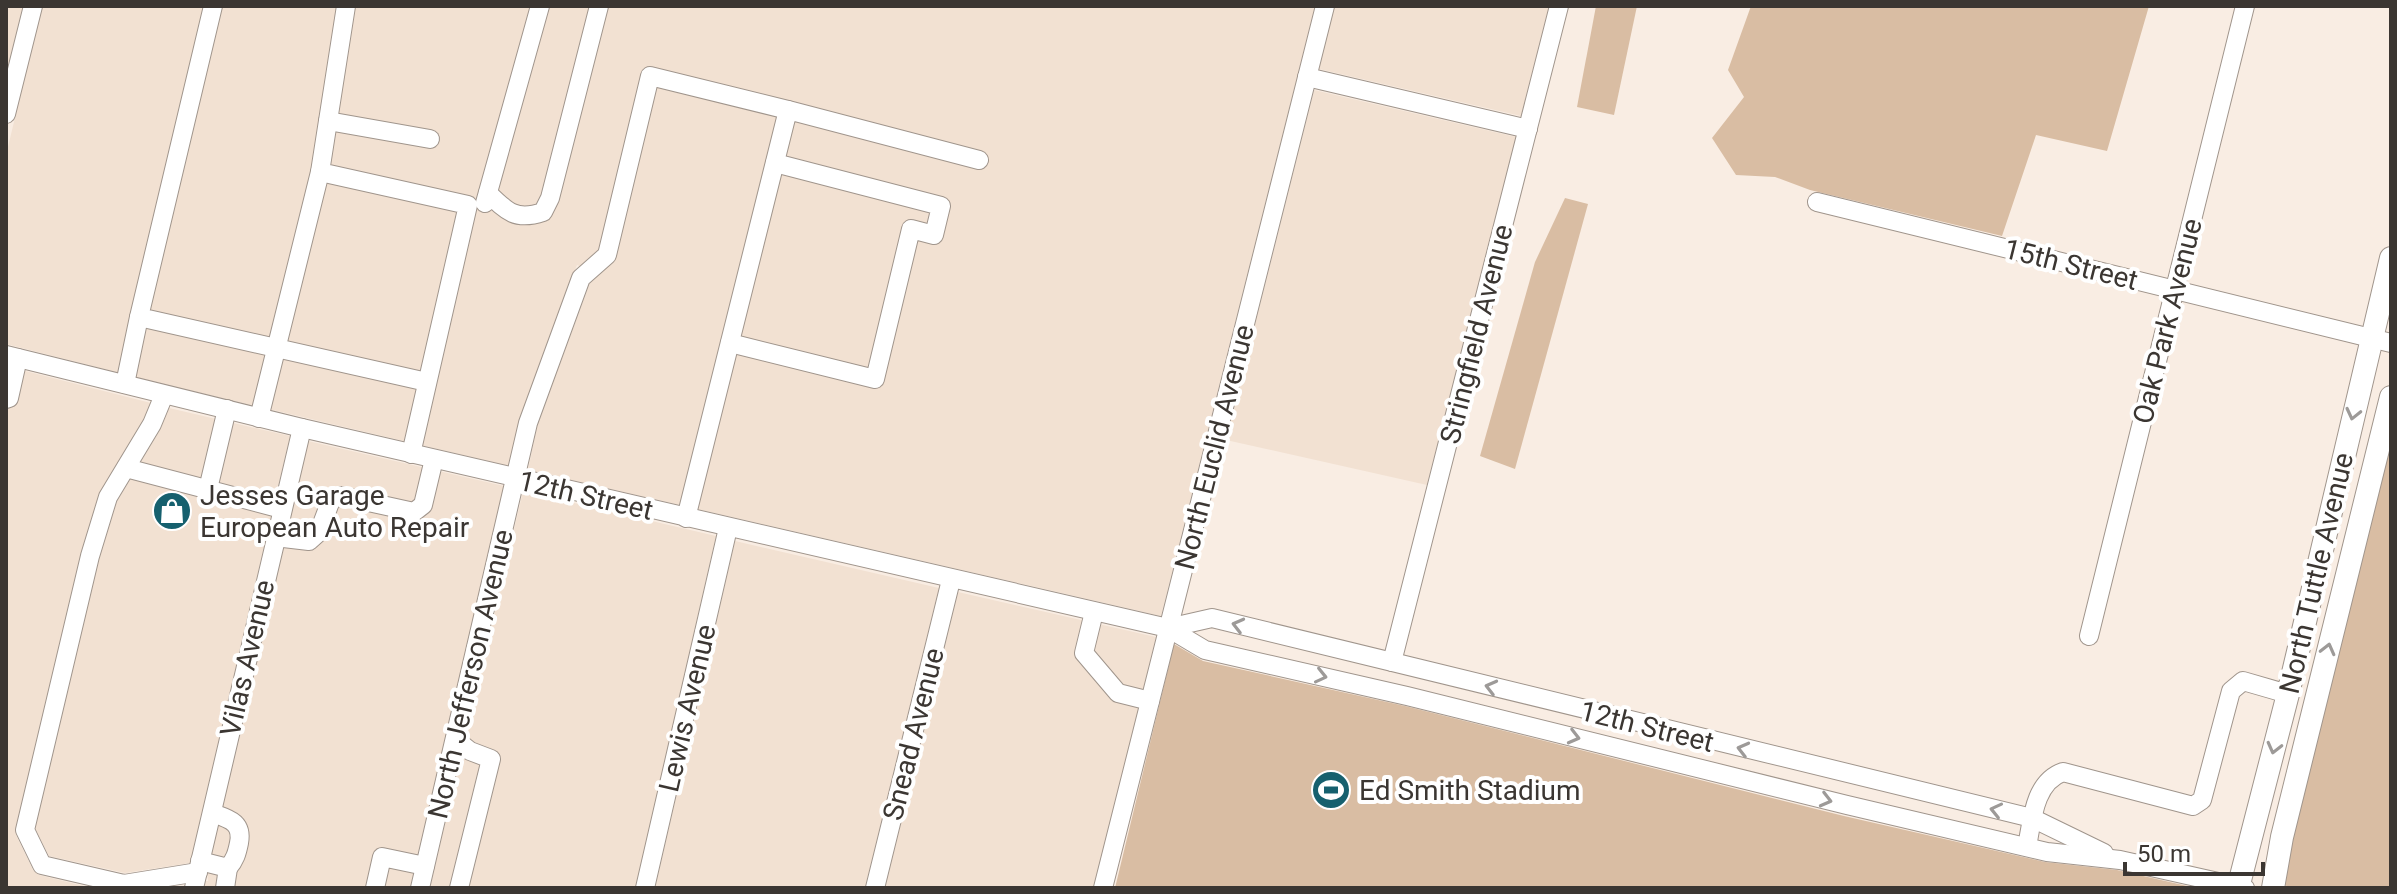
<svg xmlns="http://www.w3.org/2000/svg" width="2397" height="894" font-family="Roboto,sans-serif">
  <style>
    .built { fill: #f2e1d2 }
    .green { fill: #d9bda3 }
    .lines { fill: none; stroke-linecap: round; stroke-linejoin: round }
    .minor-casing { stroke: #a0958c; stroke-width: 20 }
    .major-casing { stroke: #a0958c; stroke-width: 24 }
    .minor { stroke: #fff; stroke-width: 18 }
    .major { stroke: #fff; stroke-width: 22 }
    .oneway { stroke: #9d9a98 }
    .labels { text-anchor: middle; stroke-width: 8; stroke-linejoin: round; paint-order: stroke }
    .street-label { font-size: 28px; fill: #3b3632; stroke: #fff }
    .poi-label { font-size: 28px; fill: #3b3632; stroke: #fff; text-anchor: start }
  </style>
  <rect width="100%" height="100%" fill="#f9ede3"/>
  <g class="built">
    <polygon points="6,6 23,6 6,75"/>
    <polygon points="42,6 1315,6 1161,616 528,470 537,426 594,272 577,265 519,420 509,466 167,385 6,344 6,155"/>
    <polygon points="1334,6 1549,6 1521,116 1319,69"/>
    <polygon points="1314,90 1516,137 1427,485 1226,440"/>
    <polygon points="6,366 151,403 144,419 99,494 81,554 16,828 16,835 33,870 39,875 92,888 6,888"/>
    <polygon points="169,408 290,436 190,863 125,873 49,856 35,828 99,558 117,501 160,430"/>
    <polygon points="308,441 504,486 410,888 204,888 205,881 208,881 207,872"/>
    <polygon points="523,491 716,536 636,888 430,888"/>
    <polygon points="735,541 939,588 865,888 655,888"/>
    <polygon points="958,592 1156,637 1094,888 885,888"/>
  </g>
  <g class="green">
    <polygon points="1596,6 1637,6 1614,115 1577,107"/>
    <polygon points="1751,6 2149,6 2107,151 2036,135 2002,236 1810,190 1775,177 1736,175 1712,138 1744,97 1728,70"/>
    <polygon points="1565,198 1588,204 1515,469 1480,456 1535,262"/>
    <polygon points="2391,438 2391,888 2295,888 2283,885 2291,839"/>
    <polygon points="1174,644 1203,661 1405,706 1844,816 2045,862 2117,870 2196,888 1115,888"/>
  </g>
  <g class="lines">
    <defs>
      <g id="minor">
        <polyline points="213,6 139,317 427,382"/>
        <polyline points="346,6 320,172 468,205 411,454"/>
        <polyline points="1307,77 1528,129"/>
        <polyline points="6,114 33,6"/>
        <polyline points="328,121 430,139"/>
        <path d="M488 193C507 212 516 221 543 212L550 198 599 6"/>
        <polyline points="1817,202 2391,343"/>
        <polyline points="485,203 540,6"/>
        <polyline points="730,343 875,379 911,229 934,235 941,206 775,163"/>
        <polyline points="6,355 302,428 1168,628 1205,650 1407,696 1847,805 2047,852 2120,860 2245,888"/>
        <polyline points="125,384 139,317"/>
        <polyline points="164,395 152,424 108,497 90,556 25,830 42,865 124,884 198,872"/>
        <polyline points="6,399 9,398 18,358"/>
        <polyline points="259,418 320,172"/>
        <polyline points="126,468 282,509"/>
        <polyline points="208,489 227,409"/>
        <polyline points="686,518 788,110 979,160"/>
        <polyline points="275,537 309,541 319,532 331,500 341,496 414,512 423,505 434,459"/>
        <polyline points="1094,612 1084,653 1118,693 1150,701"/>
        <polyline points="1168,628 1212,618 2032,818 2104,853"/>
        <polyline points="2089,636 2245,6"/>
        <polyline points="1392,662 1559,6"/>
        <polyline points="455,739 470,751 491,759 459,888"/>
        <path d="M2027 847C2032 821 2034 782 2063 772L2193 806 2202 800 2231 691 2243 681 2288 694"/>
        <path d="M200 861 228 868C235 860 237 853 239 843 243 822 229 819 212 813"/>
        <polyline points="194,888 302,428"/>
        <polyline points="225,888 228,868"/>
        <polyline points="375,888 382,857 425,866"/>
        <polyline points="420,888 528,423 581,278 607,255 650,76 788,110"/>
        <polyline points="645,888 728,528"/>
        <polyline points="875,888 951,580"/>
        <polyline points="1103,888 1325,6"/>
      </g>
      <g id="major">
        <polyline points="2238,888 2288,694 2391,258"/>
        <polyline points="2273,888 2282,837 2391,397"/>
      </g>
    </defs>
    <use href="#minor" class="minor-casing"/>
    <use href="#major" class="major-casing"/>
    <use href="#minor" class="minor"/>
    <use href="#major" class="major"/>
  </g>
  <defs><path id="oneway-chevron" d="M-2-3.5L2.5 0L-2 3.5" fill="none" stroke-width="1.6" stroke-linecap="round" stroke-linejoin="round" transform="scale(2)"/></defs>
  <g class="oneway">
    <use href="#oneway-chevron" transform="translate(2353 414) rotate(103)"/>
    <use href="#oneway-chevron" transform="translate(1238 625) rotate(-166)"/>
    <use href="#oneway-chevron" transform="translate(2328 649) rotate(-76)"/>
    <use href="#oneway-chevron" transform="translate(1321 676) rotate(13)"/>
    <use href="#oneway-chevron" transform="translate(1491 687) rotate(-166)"/>
    <use href="#oneway-chevron" transform="translate(1574 737) rotate(14)"/>
    <use href="#oneway-chevron" transform="translate(2274 748) rotate(104)"/>
    <use href="#oneway-chevron" transform="translate(1743 749) rotate(-166)"/>
    <use href="#oneway-chevron" transform="translate(1826 800) rotate(14)"/>
    <use href="#oneway-chevron" transform="translate(1996 810) rotate(-167)"/>
  </g>
  <defs>
    <symbol id="shop-disc" viewBox="-11 -11 22 22"><circle r="9.5" fill="#16606e" stroke="#fff"/><path d="M-5-2.5h2.3a2.7 3.5 0 0 1 5.4 0H5L5.5 6h-11ZM-1.5-2.5h3a1.5 2.3 0 0 0-3 0Z" fill="#fff"/></symbol>
    <symbol id="stadium-disc" viewBox="-11 -11 22 22"><circle r="9.5" fill="#16606e" stroke="#fff"/><path d="M0-5a6.5 5 0 1 0 0 10a6.5 5 0 1 0 0-10ZM-3.5-1.8h7v3.6h-7Z" fill="#fff"/></symbol>
  </defs>
  <g fill-rule="evenodd">
    <use href="#shop-disc" x="150" y="489" width="44" height="44"/>
    <use href="#stadium-disc" x="1309" y="768" width="44" height="44"/>
  </g>
  <g class="labels">
    <g class="street-label">
      <text transform="translate(2071 264) rotate(14)" y="10">15th Street</text>
      <text transform="translate(2167 321) rotate(-76)" y="10">Oak Park Avenue</text>
      <text transform="translate(1476 334) rotate(-76)" y="10">Stringfield Avenue</text>
      <text transform="translate(1214 447) rotate(-76)" y="10">North Euclid Avenue</text>
      <text transform="translate(586 495) rotate(13)" y="10">12th Street</text>
      <text transform="translate(2316 573) rotate(-77)" y="10">North Tuttle Avenue</text>
      <text transform="translate(247 658) rotate(-77)" y="10">Vilas Avenue</text>
      <text transform="translate(470 674) rotate(-77)" y="10">North Jefferson Avenue</text>
      <text transform="translate(687 708) rotate(-77)" y="10">Lewis Avenue</text>
      <text transform="translate(1647 726) rotate(14)" y="10">12th Street</text>
      <text transform="translate(913 734) rotate(-76)" y="10">Snead Avenue</text>
    </g>
    <g class="poi-label">
      <text x="200" y="505">Jesses Garage<tspan x="200" dy="32">European Auto Repair</tspan></text>
      <text x="1359" y="800">Ed Smith Stadium</text>
    </g>
  </g>
  <rect width="2397" height="894" fill="none" stroke="#3b3632" stroke-width="16"/>
  <path d="M2125 862v12h138v-12" fill="none" stroke="#3b3632" stroke-width="4"/>
  <text x="2137" y="862" font-size="24" fill="#3b3632" stroke="#ffffff" stroke-width="6" paint-order="stroke">50 m</text>
</svg>
